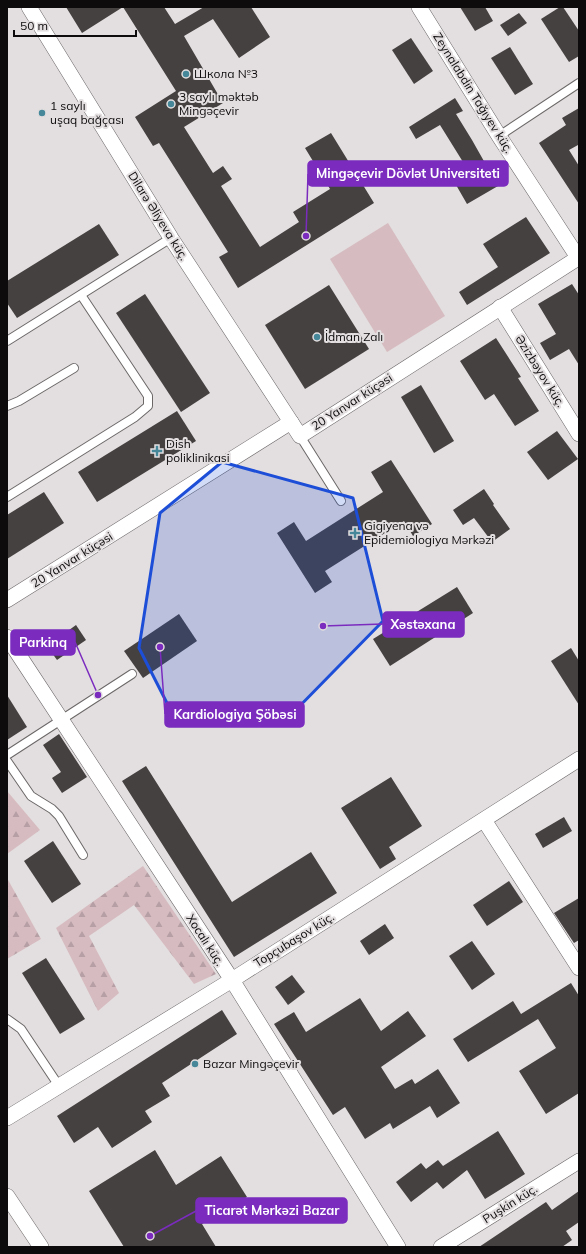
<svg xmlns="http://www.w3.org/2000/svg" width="586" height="1254" font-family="Mulish,sans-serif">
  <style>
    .forest { fill: url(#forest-firs) }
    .pitch { fill: #d6bcc1 }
    .building { fill: #454141 }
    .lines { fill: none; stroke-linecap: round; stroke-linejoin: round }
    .service-casing { stroke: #6c6868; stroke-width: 10 }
    .minor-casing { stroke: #6c6868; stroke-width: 16 }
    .service { stroke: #fff; stroke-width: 8 }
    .minor { stroke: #fff; stroke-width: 15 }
    .marked { fill: #1d4ed8; fill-opacity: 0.2; stroke: #1d4ed8; stroke-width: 3; stroke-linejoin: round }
    .poi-dot { fill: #46889a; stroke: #e3dedf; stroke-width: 1.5 }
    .labels { text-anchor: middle; stroke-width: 4; stroke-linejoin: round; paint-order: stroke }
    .poi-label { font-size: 12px; fill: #0d0b0c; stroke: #e3dedf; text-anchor: start }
    .street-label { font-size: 12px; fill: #0d0b0c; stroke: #e3dedf }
    .leader { fill: none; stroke: #7b2cbf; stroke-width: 1.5 }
    .callout-dot { fill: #7b2cbf; stroke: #e3dedf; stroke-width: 1.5 }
    .callout { fill: #7b2cbf; stroke: #7b2cbf; stroke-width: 1.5 }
    .callout-label { font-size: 13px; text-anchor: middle; font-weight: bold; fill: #fff }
  </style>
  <defs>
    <pattern id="forest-firs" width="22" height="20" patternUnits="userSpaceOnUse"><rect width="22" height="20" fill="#d6bcc1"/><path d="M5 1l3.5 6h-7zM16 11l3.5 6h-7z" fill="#b6a0a5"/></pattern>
  </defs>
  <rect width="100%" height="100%" fill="#e3dedf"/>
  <g class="forest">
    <polygon points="7,791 40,830 7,854"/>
    <polygon points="143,866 216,974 194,984 134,905 89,936 119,993 98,1011 56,928"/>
    <polygon points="7,878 41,939 7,959"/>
  </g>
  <polygon class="pitch" points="388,223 445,316 387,352 330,259"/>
  <g class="building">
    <polygon points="66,7 164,7 175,24 204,7 251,7 270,37 239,58 213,19 184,36 223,103 184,127 213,173 223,166 232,179 221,186 260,247 299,222 293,212 330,189 305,148 331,133 374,203 238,288 219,257 228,252 159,143 153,146 135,117 176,91 123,7 82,33"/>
    <polygon points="460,7 485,7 493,21 475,31"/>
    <polygon points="560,7 563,7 579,31 579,56 569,62 541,19"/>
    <polygon points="519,13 527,23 508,36 500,25"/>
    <polygon points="411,38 433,71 414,84 392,50"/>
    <polygon points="510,47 533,84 515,95 491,58"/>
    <polygon points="455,98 463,111 456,114 472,140 498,186 467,204 448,171 463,162 440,125 416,139 409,127"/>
    <polygon points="579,108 579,147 578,145 569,150 579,166 579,204 539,143 566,125 562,118"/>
    <polygon points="526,217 550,253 467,305 459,292 498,267 483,244"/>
    <polygon points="99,224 119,255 17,318 7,303 7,281"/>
    <polygon points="572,284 579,295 579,365 569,349 550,360 540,343 556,334 538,304"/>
    <polygon points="329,285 369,349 305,389 265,325"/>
    <polygon points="145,294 210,393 181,412 116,313"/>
    <polygon points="496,338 521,377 518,378 539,411 515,426 494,394 485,400 460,361"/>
    <polygon points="421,385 454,441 434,453 401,397"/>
    <polygon points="177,411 196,441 97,502 78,472"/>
    <polygon points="557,431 578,459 548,480 527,452"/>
    <polygon points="391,460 432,524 413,536 404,521 325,571 332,582 315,593 277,533 294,522 306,541 383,492 371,472"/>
    <polygon points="484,489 494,504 493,505 510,529 492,542 474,518 463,525 453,510"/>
    <polygon points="44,492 64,523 7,559 7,515"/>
    <polygon points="457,587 473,613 390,666 373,639"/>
    <polygon points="179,614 197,641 143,678 124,651"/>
    <polygon points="76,625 86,640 57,660 47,646"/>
    <polygon points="571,648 579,661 579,705 551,661"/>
    <polygon points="7,695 27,727 7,740"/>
    <polygon points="59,734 87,777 62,793 52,778 61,772 43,745"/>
    <polygon points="146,766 232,902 311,852 337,893 234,957 122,781"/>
    <polygon points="391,777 422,826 389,847 396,859 380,869 341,808"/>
    <polygon points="564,817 572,831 543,848 535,834"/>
    <polygon points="53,841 81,884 52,903 24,861"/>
    <polygon points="509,881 523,902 487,926 473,905"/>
    <polygon points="579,898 579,940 574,943 554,913"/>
    <polygon points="385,924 394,938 369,955 360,941"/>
    <polygon points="472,941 495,974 472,990 449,956"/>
    <polygon points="46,958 85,1019 60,1034 22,973"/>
    <polygon points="292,975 305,992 288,1005 275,987"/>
    <polygon points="571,983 579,996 579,1093 546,1114 519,1071 556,1048 538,1019 468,1062 453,1039 513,1001 521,1014"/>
    <polygon points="360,998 381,1031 408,1011 426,1036 381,1067 395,1089 412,1079 415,1084 438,1069 460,1103 437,1118 430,1106 393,1129 390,1123 365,1139 345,1107 333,1115 274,1024 294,1012 306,1032"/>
    <polygon points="222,1010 237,1034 162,1083 170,1096 145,1111 152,1122 112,1148 98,1127 74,1143 57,1116"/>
    <polygon points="498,1131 525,1174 485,1199 467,1170 443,1189 437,1182 411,1202 396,1182 421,1163 426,1169 438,1160 443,1166"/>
    <polygon points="155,1150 176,1185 221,1156 247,1197 202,1224 216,1247 124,1247 89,1191"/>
    <polygon points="579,1191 579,1222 566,1231 572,1240 562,1247 479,1247 546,1202 552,1210"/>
  </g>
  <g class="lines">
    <defs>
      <g id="service">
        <polyline points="499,136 579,83"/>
        <polyline points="7,341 171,238"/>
        <polyline points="7,406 19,401 74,368"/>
        <polyline points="300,436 341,501"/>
        <polyline points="7,497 135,417 148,406 148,396 81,295"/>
        <polyline points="7,755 132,674"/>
        <polyline points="7,761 31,796 52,809 59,816 83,855"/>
        <polyline points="7,1019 21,1029 59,1086"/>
      </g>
      <g id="minor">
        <polyline points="29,7 171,238 291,422"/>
        <polyline points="419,7 499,136 579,259"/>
        <polyline points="500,307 579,434"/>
        <polyline points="7,600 291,422 300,436 578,258"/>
        <polyline points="7,637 232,980 398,1247"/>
        <polyline points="484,820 579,968"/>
        <polyline points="7,1118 232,980 579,759"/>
        <polyline points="7,1196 41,1247"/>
        <polyline points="441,1247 579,1161"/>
      </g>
    </defs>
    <use href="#service" class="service-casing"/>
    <use href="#minor" class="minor-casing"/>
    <use href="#service" class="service"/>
    <use href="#minor" class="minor"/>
  </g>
  <path class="marked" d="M222 462 353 498 383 621 288 718 170 709 139 648 160 513Z"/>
  <g class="poi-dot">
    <circle cx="186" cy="74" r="4"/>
    <circle cx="171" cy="104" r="4"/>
    <circle cx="42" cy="113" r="4"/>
    <circle cx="317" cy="337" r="4"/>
    <path d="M155 445h4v4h4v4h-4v4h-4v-4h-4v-4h4z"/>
    <path d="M353 527h4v4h4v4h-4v4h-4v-4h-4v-4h4z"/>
    <circle cx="195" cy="1064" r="4"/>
  </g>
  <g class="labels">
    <g class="poi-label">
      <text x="194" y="78">Школа №3</text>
      <text x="179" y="101">3 saylı məktəb<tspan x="179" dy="14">Mingəçevir</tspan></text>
      <text x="50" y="110">1 saylı<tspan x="50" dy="14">uşaq bağçası</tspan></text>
      <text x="325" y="341">İdman Zalı</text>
      <text x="166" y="448">Dish<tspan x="166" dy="14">poliklinikasi</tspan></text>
      <text x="364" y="530">Gigiyena və<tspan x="364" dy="14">Epidemiologiya Mərkəzi</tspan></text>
      <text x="203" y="1068">Bazar Mingəçevir</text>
    </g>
    <g class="street-label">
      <text transform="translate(473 93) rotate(58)" y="4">Zeynalabdin Tağıyev küç.</text>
      <text transform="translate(158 216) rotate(58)" y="4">Dilarə Əliyeva küç.</text>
      <text transform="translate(540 371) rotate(58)" y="4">Əzizbəyov küç.</text>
      <text transform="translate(352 402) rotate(-33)" y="4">20 Yanvar küçəsi</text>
      <text transform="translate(72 560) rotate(-32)" y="4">20 Yanvar küçəsi</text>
      <text transform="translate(205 940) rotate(57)" y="4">Xocalı küç.</text>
      <text transform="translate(294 940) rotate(-32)" y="4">Topçubaşov küç.</text>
      <text transform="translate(510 1204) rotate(-32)" y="4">Puşkin küç.</text>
    </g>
  </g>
  <path class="leader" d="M306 236L308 174M323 626L383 624M98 695L75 642M160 647L165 714M150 1236L196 1211"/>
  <g class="callout-dot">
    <circle cx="306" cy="236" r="4"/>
    <circle cx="323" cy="626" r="4"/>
    <circle cx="98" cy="695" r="4"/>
    <circle cx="160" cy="647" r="4"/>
    <circle cx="150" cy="1236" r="4"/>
  </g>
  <g class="callout">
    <rect x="308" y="161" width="200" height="25" rx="4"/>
    <rect x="383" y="612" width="81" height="25" rx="4"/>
    <rect x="11" y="630" width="64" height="25" rx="4"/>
    <rect x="165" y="702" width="139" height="25" rx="4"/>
    <rect x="196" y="1198" width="151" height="25" rx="4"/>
  </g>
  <g class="callout-label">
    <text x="408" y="178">Mingəçevir Dövlət Universiteti</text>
    <text x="423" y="629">Xəstəxana</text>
    <text x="43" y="647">Parkinq</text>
    <text x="235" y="719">Kardiologiya Şöbəsi</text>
    <text x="272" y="1215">Ticarət Mərkəzi Bazar</text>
  </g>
  <rect width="586" height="1254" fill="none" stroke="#0d0b0c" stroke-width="16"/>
  <path d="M14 30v6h122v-6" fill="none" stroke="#0d0b0c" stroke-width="2"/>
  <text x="20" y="30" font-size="12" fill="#0d0b0c" stroke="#e3dedf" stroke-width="3" paint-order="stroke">50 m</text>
</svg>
